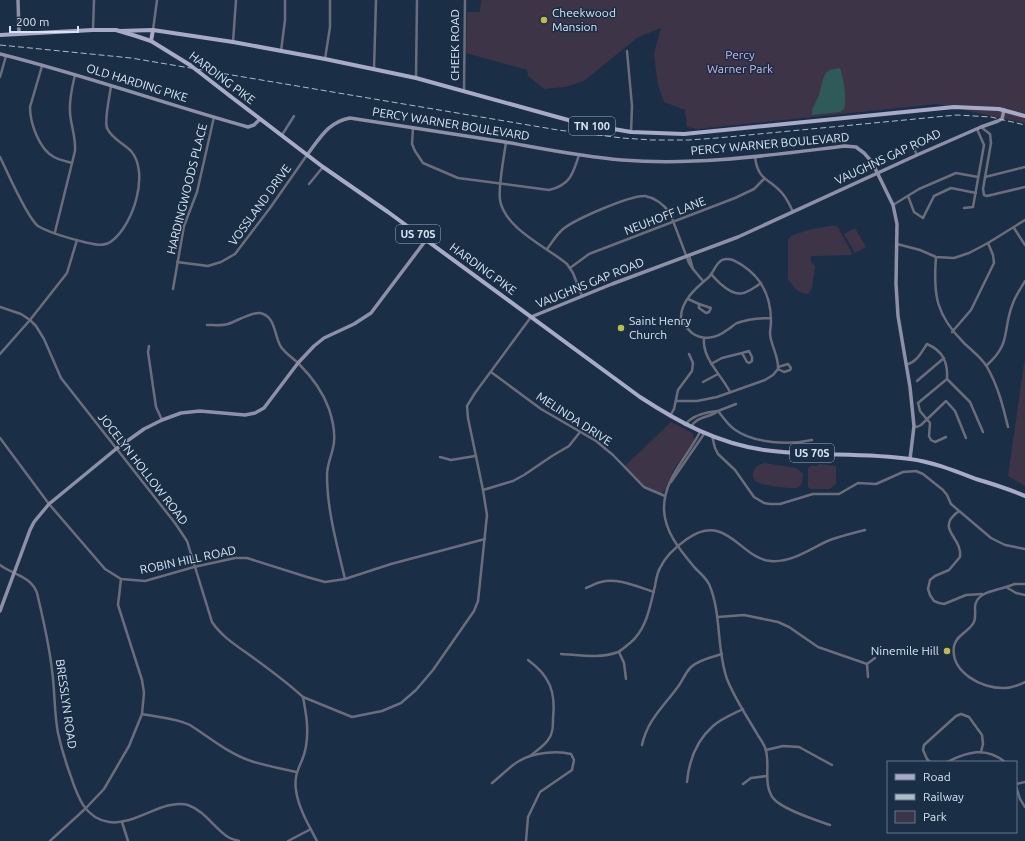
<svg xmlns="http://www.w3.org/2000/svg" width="1025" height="841" font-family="Ubuntu,sans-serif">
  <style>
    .green { fill: #3e3447 }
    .water { fill: #2f5a5a }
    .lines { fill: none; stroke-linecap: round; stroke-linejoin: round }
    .street { stroke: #6b6d7b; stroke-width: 2.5 }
    .secondary { stroke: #8d90a6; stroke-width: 3.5 }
    .primary { stroke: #a8abc8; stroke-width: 4 }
    .rail { stroke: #adbccb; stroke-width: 1; stroke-dasharray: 6 3; stroke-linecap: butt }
    .primary-bridge { stroke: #a8abc8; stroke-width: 4 }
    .poi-dot { fill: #bebf42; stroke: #1a2f45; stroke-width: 1.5 }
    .labels { text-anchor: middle; stroke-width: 3; stroke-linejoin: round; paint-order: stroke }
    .shield { fill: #1a2f45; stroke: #9eaebe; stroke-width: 1 }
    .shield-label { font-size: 11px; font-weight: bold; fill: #d7e4f2 }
    .poi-label { font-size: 12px; fill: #d7e4f2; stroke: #1a2f45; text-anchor: start }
    .street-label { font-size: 12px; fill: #d7e4f2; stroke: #1a2f45 }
    .park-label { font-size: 12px; fill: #d0b5e9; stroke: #1a2f45 }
  </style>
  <rect width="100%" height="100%" fill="#1a2f45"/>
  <g class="green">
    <polygon points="481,0 1025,0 1025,123 937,104 697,129 687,127 685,110 664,102 658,85 654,54 661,28 638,37 584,81 565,87 544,89 528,76 527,70 466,53 467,12 480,12"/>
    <path d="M829 226H837L852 253 851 255 811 256V262L815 266 812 288 808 294C798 294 794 287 788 279V240L791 236 808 230Z"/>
    <polygon points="855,228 866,247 855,253 844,234"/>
    <polygon points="1025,357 1025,486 1008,476"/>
    <polygon points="671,422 692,433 694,438 694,441 674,469 665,490 661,493 644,485 625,466"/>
    <path d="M764 463 797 468 803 474 802 483C800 486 798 488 795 488 790 489 784 487 779 487 767 485 743 484 757 466Z"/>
    <polygon points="818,464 836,466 836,484 830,489 811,489 808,487 808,468 810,466 818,466"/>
  </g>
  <path class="water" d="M840 68C844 81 847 97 844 109L840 112 812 115V110L819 95 823 79 826 73 830 70Z"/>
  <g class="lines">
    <g class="street">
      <polyline points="93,30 94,0"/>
      <polyline points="153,30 157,0"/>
      <polyline points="233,42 236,0"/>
      <polyline points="281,51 285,20 285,0"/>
      <polyline points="627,51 632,106 631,132"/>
      <polyline points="325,59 330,27 330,0"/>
      <path d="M42 66 30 107C30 123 39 149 54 157 59 160 66 161 72 163"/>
      <polyline points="374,69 376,0"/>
      <polyline points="0,77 6,56"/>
      <polyline points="416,78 417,0"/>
      <polyline points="464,91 465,0"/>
      <polyline points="981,127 990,134 991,143 983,189 984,195 987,196 1025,187"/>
      <path d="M413 128 412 144 415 151 423 163 458 178 549 190C570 185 573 174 579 155"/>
      <polyline points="282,135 294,116"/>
      <path d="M506 142C504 157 498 187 500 200 505 229 547 247 567 264L573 273 582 296"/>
      <polyline points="911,142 917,155"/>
      <path d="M0 157C7 171 27 218 38 226 48 232 72 239 84 242 94 244 104 248 113 240 133 224 150 173 131 151 124 144 111 138 107 128 104 120 110 95 111 86"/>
      <path d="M755 157C758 181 769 178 782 193 787 199 790 205 793 212"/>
      <polyline points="985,177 1025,167"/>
      <polyline points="309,184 323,167"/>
      <polyline points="908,196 914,212 923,218 934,196 951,188 976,193"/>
      <polyline points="893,205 919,189 956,173 978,177"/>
      <polyline points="964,208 973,207 984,145 977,129"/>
      <polyline points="1014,228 1025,245"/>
      <path d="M55 232 75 151C76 137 71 126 70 113 69 100 72 87 75 75"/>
      <polyline points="897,244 920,250 936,257 954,258 969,253 988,243 1025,220"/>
      <path d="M547 249C551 244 555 237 560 232 569 221 631 195 645 196 656 198 664 205 670 213L689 263 693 269 689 255"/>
      <path d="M936 257C933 295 936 315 964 343 971 350 982 358 987 367 998 386 1003 406 1008 427"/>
      <polyline points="177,262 208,266 221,262 235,254 270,208 307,155"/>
      <polyline points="570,268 589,254 735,198 754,189 764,179"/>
      <polyline points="693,269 703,281"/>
      <path d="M711 274C715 278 718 282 722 285 738 299 746 294 761 283"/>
      <polyline points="173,289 184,226 197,192 214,117"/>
      <polyline points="688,299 699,304 699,308 706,313 709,312 711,308 699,304"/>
      <path d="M0 307 21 314 30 320 36 326 44 339 61 378 175 523 187 541 212 622C222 637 237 646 251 656 269 669 287 682 303 697 306 713 309 729 306 746 304 763 293 770 296 790 298 807 309 826 317 841"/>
      <path d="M207 325C214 325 222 326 228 324 237 321 251 312 260 313 276 316 274 336 281 347 286 354 293 358 299 364 312 377 323 392 329 409 333 421 336 436 333 448 331 457 327 465 327 475 327 510 337 545 345 579"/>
      <polyline points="952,332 971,310 994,263 993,255 988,243"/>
      <path d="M704 338C702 359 721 374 730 392"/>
      <polyline points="149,346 148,352 156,407 162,420"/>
      <polyline points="0,354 30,320 67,273 77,240"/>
      <polyline points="711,364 722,358 742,353 747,362 749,363 752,361 752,357 749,351 742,353"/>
      <path d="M906 365C917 362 921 353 927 344 943 351 948 362 947 379L918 403 920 411 930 423 929 436 931 440 935 442 946 437"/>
      <path d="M987 365C1012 343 1002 330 1013 303 1016 295 1021 288 1025 281"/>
      <polyline points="778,369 784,372 790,370 791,368 788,364 778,367"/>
      <polyline points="491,372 541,409 596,441 613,455 644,487 665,496"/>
      <polyline points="947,379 970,402 983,432"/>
      <polyline points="917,381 944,358"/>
      <polyline points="703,382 718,374"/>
      <path d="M676 401H697L717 397 765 380 773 375 778 369C779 357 771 346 770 334 770 329 771 326 771 321 771 297 762 278 742 265 735 261 730 257 722 260 715 264 714 272 709 277 697 287 680 301 681 319 683 325 688 329 692 333 703 341 717 338 727 330 731 328 733 325 737 323 748 319 760 318 771 318"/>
      <path d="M736 404 718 411C723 417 728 425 734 429 754 444 790 445 812 440"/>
      <polyline points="670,416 674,409 678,390 692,371 693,363 689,354"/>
      <path d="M685 425C692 415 708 412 718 411 710 418 696 416 691 427"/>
      <polyline points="914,426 917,427 921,425 946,401 955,411 966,438"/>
      <path d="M700 432C687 458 663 479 664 510 665 533 681 551 695 568 700 573 706 578 709 584 722 614 716 648 727 679 734 697 746 715 756 732 759 738 765 744 766 751 770 766 763 784 773 798 781 809 816 820 830 825"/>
      <polyline points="712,436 715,448 718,454 735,470 754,497 764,503 770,504 780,504 813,494 839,494 858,483 876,484 903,472 916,471 923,474 943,490 947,495 951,504 991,538 1005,545 1025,549"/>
      <polyline points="0,438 49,504 105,569 121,579 145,581 194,567 235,558 247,558 307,577 325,582 345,579 391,564 485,539"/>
      <polyline points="440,457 451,460 475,456"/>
      <polyline points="671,482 704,434"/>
      <polyline points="483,490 513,481 524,475 552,456 569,446 580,432"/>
      <path d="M959 511C934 529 963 537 960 557L949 570 935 576 930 580 928 589 930 595 934 601 939 603 944 604 966 595 982 594"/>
      <path d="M0 565C13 575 31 576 37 593 43 618 49 644 52 670 55 691 54 712 58 733 61 747 65 760 70 774 77 795 84 818 109 822 135 826 163 798 188 805 205 811 214 828 228 837 231 839 236 840 239 841"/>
      <polyline points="1025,584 1015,584 1006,587 1016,593 1025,595"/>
      <path d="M1006 587C995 591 976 592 975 607 975 613 976 617 974 622 969 632 956 635 954 646 950 672 982 689 1004 688 1011 688 1019 685 1025 682"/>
      <path d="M586 588C591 586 596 583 601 582 617 577 638 587 654 592"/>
      <polyline points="718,617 744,615 778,622 789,627 818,647 867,664 868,677"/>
      <polyline points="619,652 624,663 626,679"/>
      <path d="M561 654C579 655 600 659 618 652 622 650 626 646 630 643 647 629 650 606 655 586 656 580 657 573 660 568 665 557 677 546 687 539 727 511 740 559 771 561 792 563 811 548 830 540 841 536 853 533 865 530"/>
      <path d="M528 660C550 676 556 692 553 719 553 726 553 734 548 740 544 746 536 751 530 756"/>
      <polyline points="867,664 875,658"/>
      <polyline points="303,697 352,717 382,711 401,703 416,690 433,670 474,611 478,601 487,515 483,490 468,418 467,406 475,393 531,317"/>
      <path d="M142 714C157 717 176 718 190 725 209 737 229 754 251 761 265 766 281 768 296 772"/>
      <path d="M642 745C647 721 663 707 677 688 682 682 685 673 691 667 698 660 712 657 722 654"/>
      <polyline points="766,750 783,746 799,747 832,765"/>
      <polyline points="930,762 927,759 923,750 924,745 956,716 961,714 969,717 982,735 983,744 981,752"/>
      <path d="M947 762C967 752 986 746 1005 762"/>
      <path d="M687 782C689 760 696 741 713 726 721 719 733 714 743 709"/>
      <path d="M492 783C501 776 509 767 519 761 532 753 557 750 571 754L574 760 572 770 540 792 528 817 526 841"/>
      <polyline points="743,784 751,778 767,776"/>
      <polyline points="1016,784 1025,782"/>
      <polyline points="1016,786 1020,799 1025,807"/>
      <polyline points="122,822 128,841"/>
      <polyline points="50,841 85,809 104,789 129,746 142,714 144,693 142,680 118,605 121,579"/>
      <polyline points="288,841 311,829"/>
    </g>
    <g class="secondary">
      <polyline points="18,0 19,33"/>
      <path d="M0 54C84 75 165 104 248 127L254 125 260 119"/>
      <path d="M307 155C320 138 328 122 350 118 402 126 454 134 505 142 544 149 583 157 622 160 697 166 771 155 845 146L856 147 864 153 872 162 893 205 897 224 896 284 898 316 910 387 914 426 910 459"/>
      <polyline points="531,317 612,284 738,237 917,155 981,127 998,121 1002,119 1004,110"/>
      <polyline points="0,611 30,530 34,522 49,504 116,449 144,429 162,420 181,413 200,411 245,415 255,413 264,408 298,363 314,346 324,338 354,324 371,313 426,240"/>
    </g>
    <g class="primary">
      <polyline points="119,31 153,30 233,42 325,59 416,78 579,123 631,132 684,134 954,107 999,109 1025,116"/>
      <polyline points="0,35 93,30 116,30 136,36 151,41 190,65"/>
      <polyline points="151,41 153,30"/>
      <path d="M230 96 323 167 388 212 640 397C680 423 717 443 764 450 812 457 862 452 910 459 933 462 955 471 976 479 993 484 1009 489 1025 496"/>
    </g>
    <polyline class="rail" points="0,45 131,58 558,130 622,138 652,140 689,140 717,138 957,115 991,117 1025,125"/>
    <polyline class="primary-bridge" points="190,65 230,96"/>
  </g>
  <g class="poi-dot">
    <circle cx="544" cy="20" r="4"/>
    <circle cx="621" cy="328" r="4"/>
    <circle cx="947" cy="651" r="4"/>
  </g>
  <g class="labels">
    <g class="shield">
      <rect x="569" y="117" width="46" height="18" rx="3"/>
      <rect x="396" y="225" width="44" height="18" rx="3"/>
      <rect x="790" y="444" width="44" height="18" rx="3"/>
    </g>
    <g class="shield-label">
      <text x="592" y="130">TN 100</text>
      <text x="418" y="238">US 70S</text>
      <text x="812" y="457">US 70S</text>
    </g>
    <g class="poi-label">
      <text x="552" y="17">Cheekwood<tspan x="552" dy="14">Mansion</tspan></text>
      <text x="629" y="325">Saint Henry<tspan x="629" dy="14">Church</tspan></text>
      <text x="939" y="655" text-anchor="end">Ninemile Hill</text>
    </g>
    <g class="street-label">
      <text transform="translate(455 45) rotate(-90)" y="4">CHEEK ROAD</text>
      <text transform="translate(222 78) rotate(37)" y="4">HARDING PIKE</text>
      <text transform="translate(137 83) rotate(17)" y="4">OLD HARDING PIKE</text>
      <text transform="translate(451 124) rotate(9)" y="4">PERCY WARNER BOULEVARD</text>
      <text transform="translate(770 144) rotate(-5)" y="4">PERCY WARNER BOULEVARD</text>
      <text transform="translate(888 157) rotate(-25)" y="4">VAUGHNS GAP ROAD</text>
      <text transform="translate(187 189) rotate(-76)" y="4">HARDINGWOODS PLACE</text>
      <text transform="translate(260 205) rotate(-54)" y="4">VOSSLAND DRIVE</text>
      <text transform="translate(665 216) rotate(-21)" y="4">NEUHOFF LANE</text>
      <text transform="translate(483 269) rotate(36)" y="4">HARDING PIKE</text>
      <text transform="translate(590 283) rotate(-22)" y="4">VAUGHNS GAP ROAD</text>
      <text transform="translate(574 419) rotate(33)" y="4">MELINDA DRIVE</text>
      <text transform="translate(143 469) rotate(52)" y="4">JOCELYN HOLLOW ROAD</text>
      <text transform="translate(188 560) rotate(-12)" y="4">ROBIN HILL ROAD</text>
      <text transform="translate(66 704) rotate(82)" y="4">BRESSLYN ROAD</text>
    </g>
    <g class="park-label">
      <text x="740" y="59">Percy<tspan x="740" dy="14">Warner Park</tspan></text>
    </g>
  </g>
  <rect x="887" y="761" width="130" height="72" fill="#1a2f45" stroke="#66778a"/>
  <rect x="895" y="774" width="20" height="6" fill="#a8abc8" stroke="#66778a"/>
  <text x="923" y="781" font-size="12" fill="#d7e4f2">Road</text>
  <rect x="895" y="794" width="20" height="6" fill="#adbccb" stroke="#66778a"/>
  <text x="923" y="801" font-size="12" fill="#d7e4f2">Railway</text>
  <rect x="895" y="811" width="20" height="12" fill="#3e3447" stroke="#66778a"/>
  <text x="923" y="821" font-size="12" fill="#d7e4f2">Park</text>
  <path d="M10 26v6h68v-6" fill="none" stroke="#d7e4f2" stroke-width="2"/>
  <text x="16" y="26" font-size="12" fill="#d7e4f2" stroke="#1a2f45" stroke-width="3" paint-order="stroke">200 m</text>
</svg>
